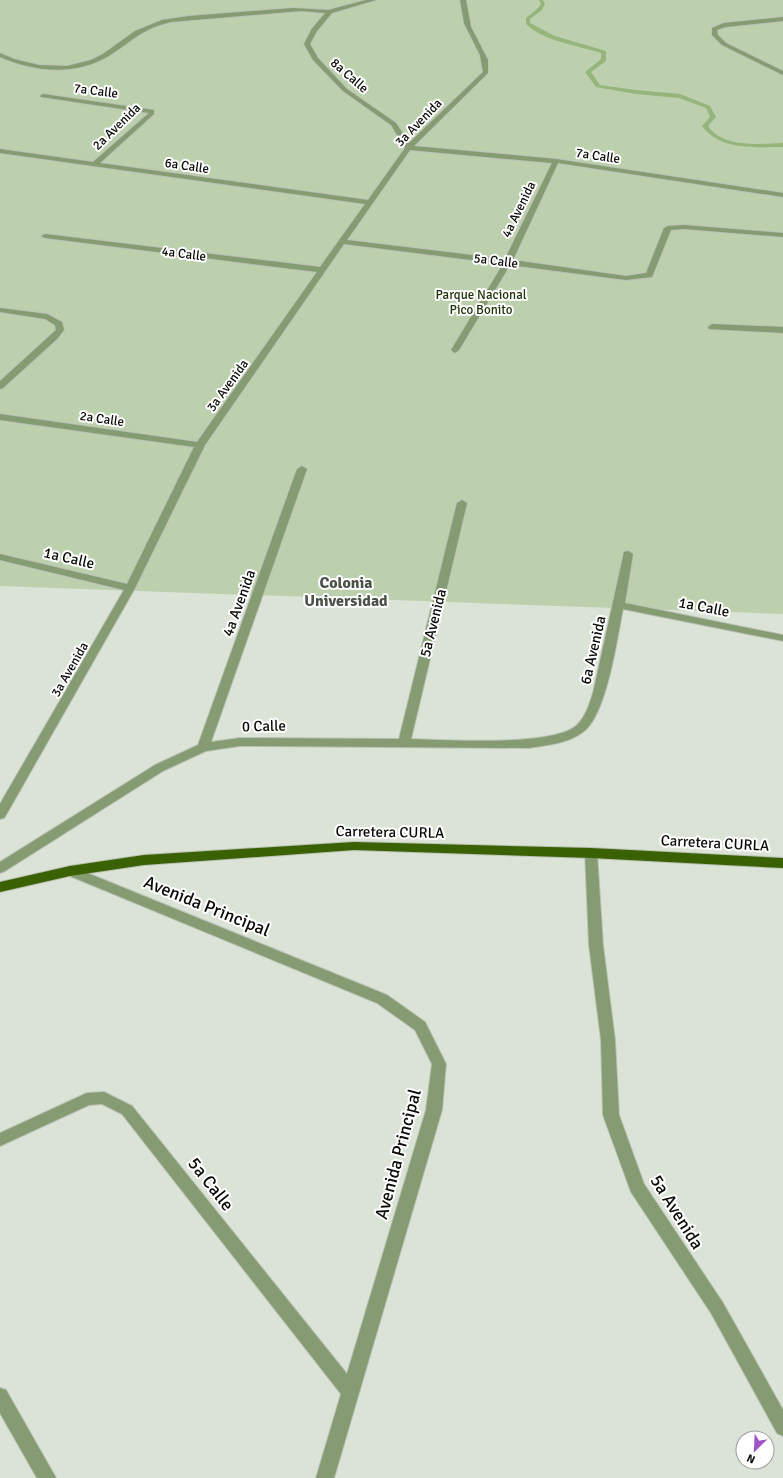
<svg xmlns="http://www.w3.org/2000/svg" width="783" height="1478" font-family="Signika,sans-serif">
  <style>
    .green { fill: #bcd0ad }
    .lines { fill: none; stroke-linecap: round; stroke-linejoin: round }
    .stream { fill: #95b57d; fill-rule: evenodd }
    .minor-casing { stroke: #bac1b5; stroke-width: 2 }
    .major-casing { stroke: #bac1b5; stroke-width: 2 }
    .minor { fill: #859c73; fill-rule: evenodd }
    .major { fill: #3a6204; fill-rule: evenodd }
    .labels { text-anchor: middle; stroke-width: 4; stroke-linejoin: round; paint-order: stroke }
    .far-street-label { font-size: 13px; fill: #0a0c08; stroke: #fff }
    .far-park-label { font-size: 13px; fill: #20340b; stroke: #fff }
    .street-label { font-size: 15px; fill: #0a0c08; stroke: #fff }
    .neighbourhood-label { font-size: 16px; font-weight: bold; fill: #4b5146; stroke: #fff }
    .near-street-label { font-size: 18px; fill: #0a0c08; stroke: #fff }
  </style>
  <rect width="100%" height="100%" fill="#dbe3d6"/>
  <polygon class="green" points="0,0 783,0 783,614 0,586"/>
  <g class="lines">
    <path class="stream" d="M539 0H543L545 4 542 10 530 19V23L555 36 606 51V61L591 72 600 85 636 90 680 94 710 106 716 117 708 126C723 148 759 144 783 143V147C756 147 720 151 702 126L710 117 706 108 679 98 636 94 596 87 585 72 601 59V53C577 45 545 42 526 24V18L538 8 541 4Z"/>
    <defs>
      <g id="minor">
        <path d="M366 0H376L332 13 317 31 310 44 318 58 347 89 396 123 409 143 483 72 480 55 464 23 460 0H466L471 27 488 60V73L414 146 556 159 783 193V197L558 163 513 260 626 276 646 273 664 228 668 226 684 225 783 233V237L684 229 671 230 652 277 626 280 510 265 459 350 455 353 451 350 503 264 344 244 205 445 135 588 6 815 4 818 0 819V804L124 590 0 560V554L127 584 194 447 0 420V414L197 442 317 272 45 238 41 236 45 234 320 267 365 204 0 153V149L93 162 149 113 41 97 40 96 43 94 154 110V114L100 163 368 200 405 148 391 125 343 91 313 60 304 44 311 30 325 13 301 11 171 22C140 29 132 42 107 57 74 76 34 72 0 57V53L14 59 39 65 67 66 91 60 103 54 135 31 162 20 189 16 293 8 328 10ZM410 150 552 163 505 259 347 240Z"/>
        <polygon points="783,17 783,21 725,27 717,30 718,35 726,43 783,71 783,75 722,45 712,35 712,28 724,23"/>
        <polygon points="0,308 47,314 62,322 64,330 57,339 3,388 0,389 0,381 56,330 55,325 45,319 0,312"/>
        <polygon points="712,324 783,327 783,333 709,329 708,327"/>
        <path d="M302 466 307 469 211 742 240 738 399 739 457 503 462 500 467 503 411 739C445 740 554 747 577 725 586 716 589 705 593 693L624 552 628 551 633 554 625 603 783 635V641L623 609C617 638 607 715 583 732 567 744 547 745 528 748L240 746 206 751 163 771 5 871 0 873V862L155 765 198 745 297 469Z"/>
        <polygon points="591,848 596,850 597,853 603,945 615,1040 619,1115 644,1184 723,1303 783,1410 783,1436 777,1433 711,1313 631,1192 603,1115 601,1040 589,945 585,853 586,850"/>
        <polygon points="70,866 387,995 425,1022 446,1064 442,1110 334,1478 316,1478 341,1394 122,1114 102,1104 89,1105 0,1146 0,1133 87,1093 104,1092 132,1106 347,1374 426,1110 432,1064 415,1030 377,1003 65,874 63,871 65,868"/>
        <polygon points="0,1388 6,1390 56,1478 37,1478 0,1413"/>
      </g>
      <polygon id="major" points="354,842 591,848 783,858 783,868 591,858 354,850 144,865 70,876 0,892 0,882 70,866 144,855"/>
    </defs>
    <use href="#minor" class="minor-casing"/>
    <use href="#major" class="major-casing"/>
    <use href="#minor" class="minor"/>
    <use href="#major" class="major"/>
  </g>
  <g class="labels">
    <g class="far-street-label">
      <text transform="translate(350 75) rotate(41)" y="5">8a Calle</text>
      <text transform="translate(96 90) rotate(7)" y="5">7a Calle</text>
      <text transform="translate(418 122) rotate(-46)" y="5">3a Avenida</text>
      <text transform="translate(116 126) rotate(-44)" y="5">2a Avenida</text>
      <text transform="translate(598 155) rotate(8)" y="5">7a Calle</text>
      <text transform="translate(187 165) rotate(8)" y="5">6a Calle</text>
      <text transform="translate(518 209) rotate(-64)" y="5">4a Avenida</text>
      <text transform="translate(184 253) rotate(7)" y="5">4a Calle</text>
      <text transform="translate(496 260) rotate(7)" y="5">5a Calle</text>
      <text transform="translate(227 385) rotate(-54)" y="5">3a Avenida</text>
      <text transform="translate(102 418) rotate(8)" y="5">2a Calle</text>
      <text transform="translate(69 669) rotate(-60)" y="5">3a Avenida</text>
    </g>
    <g class="far-park-label">
      <text x="481" y="299">Parque Nacional<tspan x="481" dy="15">Pico Bonito</tspan></text>
    </g>
    <g class="street-label">
      <text transform="translate(69 558) rotate(13)" y="5">1a Calle</text>
      <text transform="translate(239 603) rotate(-70)" y="5">4a Avenida</text>
      <text transform="translate(704 607) rotate(11)" y="5">1a Calle</text>
      <text transform="translate(433 623) rotate(-76)" y="5">5a Avenida</text>
      <text transform="translate(593 650) rotate(-77)" y="5">6a Avenida</text>
      <text transform="translate(264 726) rotate(-1)" y="5">0 Calle</text>
      <text transform="translate(390 832) rotate(1)" y="5">Carretera CURLA</text>
      <text transform="translate(715 843) rotate(3)" y="5">Carretera CURLA</text>
    </g>
    <g class="neighbourhood-label">
      <text x="346" y="588">Colonia<tspan x="346" dy="18">Universidad</tspan></text>
    </g>
    <g class="near-street-label">
      <text transform="translate(207 906) rotate(22)" y="6">Avenida Principal</text>
      <text transform="translate(398 1154) rotate(-75)" y="6">Avenida Principal</text>
      <text transform="translate(211 1184) rotate(52)" y="6">5a Calle</text>
      <text transform="translate(677 1212) rotate(58)" y="6">5a Avenida</text>
    </g>
  </g>
  <g transform="translate(755 1450) rotate(204)"><circle r="19" fill="#ffffff" stroke="#9d9e9c"/>
  <path d="M0-3L7 15L0 10L-7 15Z" fill="#9d53c5"/>
  <text y="-6" font-size="11" font-weight="bold" text-anchor="middle" fill="#0a0c08">N</text>
  </g>
</svg>
